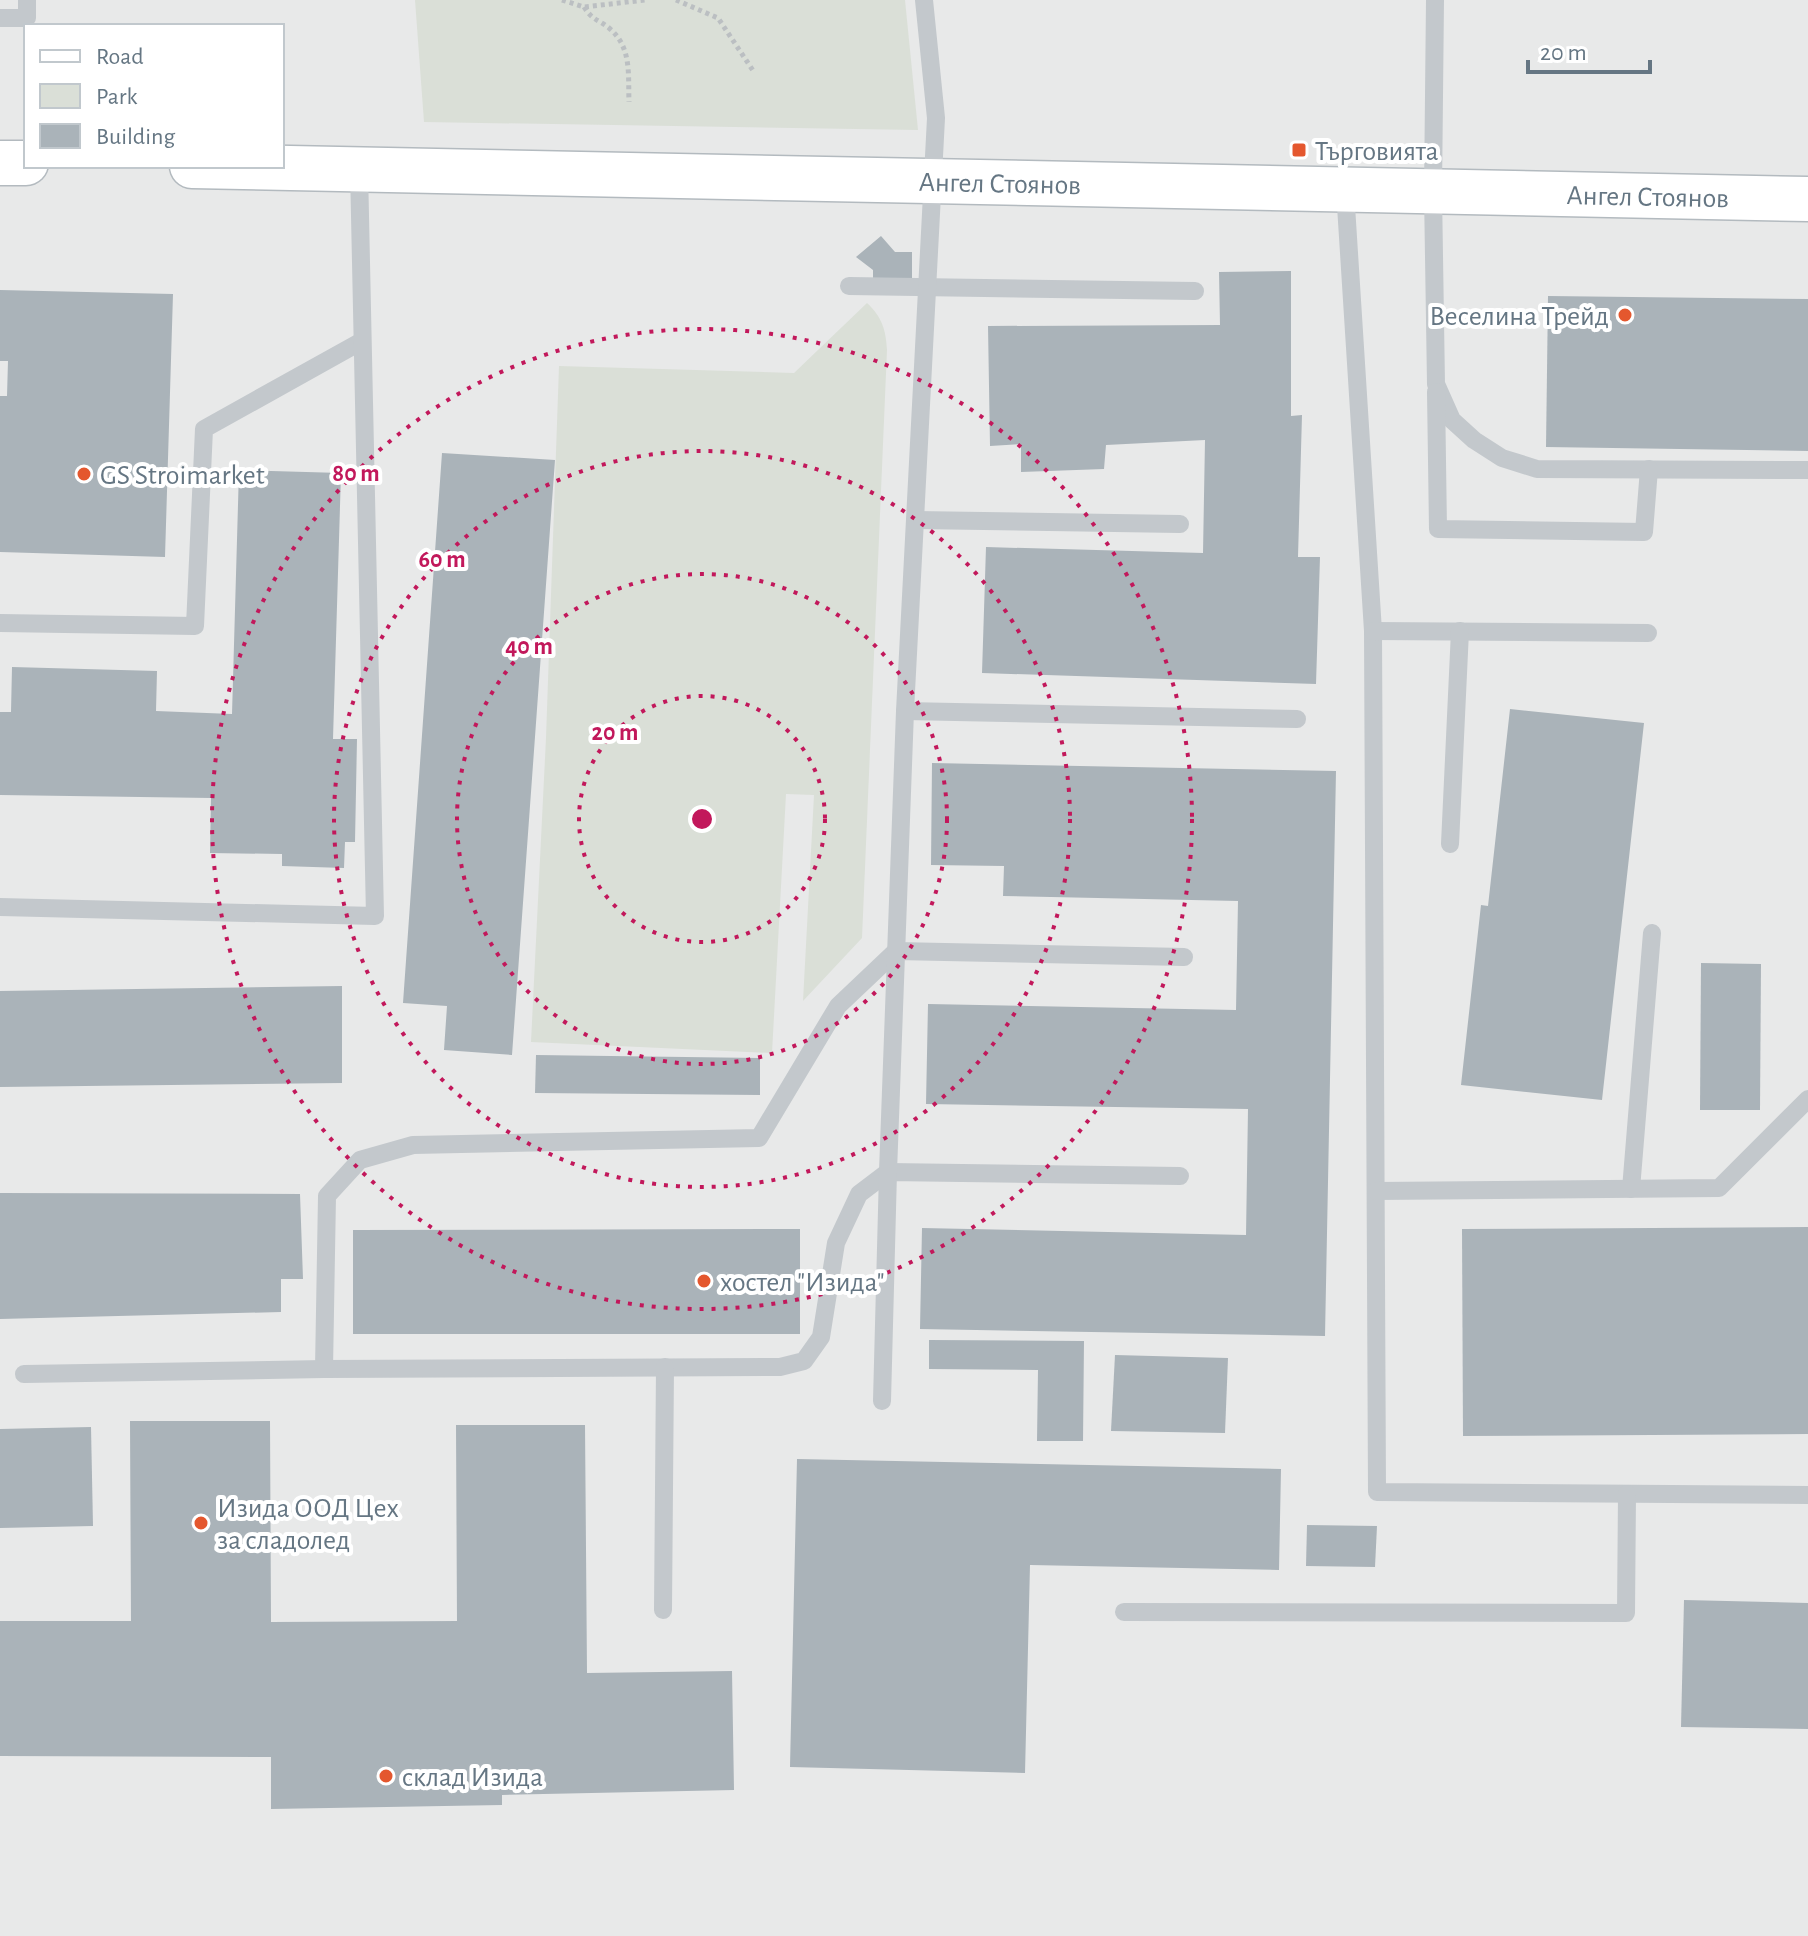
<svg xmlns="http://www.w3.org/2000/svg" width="1808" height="1936" font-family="'Alegreya Sans',sans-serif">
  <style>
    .built { fill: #e8e9e9; fill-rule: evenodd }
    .green { fill: #dadfd7 }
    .building { fill: #aab3b9 }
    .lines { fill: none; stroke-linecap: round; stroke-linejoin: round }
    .secondary-casing { stroke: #b3babf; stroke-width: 47 }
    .path { stroke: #bbbfc2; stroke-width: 5; stroke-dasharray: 4 4; stroke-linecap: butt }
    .lane { stroke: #c3c8cc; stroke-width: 18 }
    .secondary { stroke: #fff; stroke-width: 44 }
    .ring { fill: none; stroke: #c2185b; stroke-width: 4; stroke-dasharray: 4 8 }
    .poi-dot { fill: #e4572e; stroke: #fff; stroke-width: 3 }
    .labels { text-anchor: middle; stroke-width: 8; stroke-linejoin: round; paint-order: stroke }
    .poi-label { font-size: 28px; fill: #657683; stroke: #fff; text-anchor: start }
    .street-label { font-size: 28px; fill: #657683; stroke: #fff }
    .centre { fill: #c2185b; stroke: #fff; stroke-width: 4 }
    .ring-label { font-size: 24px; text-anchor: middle; font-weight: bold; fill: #c2185b; stroke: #fff; stroke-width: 8; stroke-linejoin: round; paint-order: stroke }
  </style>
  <rect width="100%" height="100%" fill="#fafaf8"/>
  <path class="built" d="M0 0H1808V1936H0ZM26 26H282V166H26Z"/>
  <g class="green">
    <polygon points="415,0 905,0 918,130 424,122"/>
    <path d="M867 303C882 317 886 330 887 350L862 938 803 1001 814 795 786 794 772 1053 531 1042 546 738 559 366 794 373Z"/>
  </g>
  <g class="building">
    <polygon points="881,236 895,252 912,252 912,280 873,281 873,270 856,257"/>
    <polygon points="1291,271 1291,416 1302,415 1298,557 1320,557 1316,684 982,673 986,547 1203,553 1205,440 1106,445 1104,469 1021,472 1021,444 990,446 988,326 1220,325 1219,272"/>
    <polygon points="0,290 173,294 165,557 0,552 0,396 7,396 8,361 0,361"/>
    <polygon points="1548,296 1808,299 1808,451 1546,447"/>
    <polygon points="442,453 555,460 512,1055 444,1050 447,1006 403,1003"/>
    <polygon points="239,470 341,473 333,739 357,739 355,842 345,842 344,868 282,866 282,854 210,853 211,798 0,795 0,712 11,712 12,667 157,671 156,711 232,714"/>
    <polygon points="1510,709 1644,723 1602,1100 1461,1085 1481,905 1488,906"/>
    <polygon points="932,763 1336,771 1325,1336 920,1329 922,1228 1246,1235 1248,1109 926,1104 928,1004 1236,1010 1238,901 1003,896 1004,866 931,865"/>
    <polygon points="1701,963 1761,964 1760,1110 1700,1110"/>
    <polygon points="342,986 342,1083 0,1087 0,991"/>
    <polygon points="536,1055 760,1058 760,1095 535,1093"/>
    <polygon points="0,1193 300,1194 303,1279 281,1279 281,1312 0,1319"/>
    <polygon points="1808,1227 1808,1434 1463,1436 1462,1229"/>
    <polygon points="800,1229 800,1334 353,1334 353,1230"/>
    <polygon points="929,1340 1084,1341 1083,1441 1037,1441 1038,1370 929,1369"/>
    <polygon points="1115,1355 1228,1358 1225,1433 1111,1431"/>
    <polygon points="130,1421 270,1421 271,1622 457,1621 456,1425 585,1425 587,1673 732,1671 734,1790 502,1795 502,1805 271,1809 271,1757 0,1756 0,1621 131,1621"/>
    <polygon points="91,1427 93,1526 0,1528 0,1429"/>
    <polygon points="797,1459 1281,1469 1279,1570 1030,1565 1025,1773 790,1767"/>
    <polygon points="1307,1525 1377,1526 1375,1567 1306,1566"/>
    <polygon points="1684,1600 1808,1603 1808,1729 1681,1727"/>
  </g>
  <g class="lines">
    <defs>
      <g id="secondary">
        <polyline points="0,163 26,163"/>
        <path id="s1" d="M192 166 1808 199"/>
      </g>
    </defs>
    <use href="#secondary" class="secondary-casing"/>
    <g class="path">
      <polyline points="562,0 584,7 645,0"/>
      <polyline points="676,0 718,18 754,72"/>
      <path d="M584 7C593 21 598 19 609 28 632 47 628 74 629 102"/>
    </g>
    <g class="lane">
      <polyline points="1435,0 1433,192 1436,384 1452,420 1474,440 1502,458 1537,469 1808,470"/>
      <polyline points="0,18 27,18 27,0"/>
      <polyline points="1345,190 1373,631 1377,1492 1808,1495"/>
      <polyline points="849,286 1195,291"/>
      <polyline points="1436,392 1438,529 1644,532 1649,469"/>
      <polyline points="915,520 1180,524"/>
      <polyline points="0,623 195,626 204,429 362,341"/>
      <polyline points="1373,631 1648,633"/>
      <polyline points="905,711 1297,719"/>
      <polyline points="1450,844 1460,631"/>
      <polyline points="0,907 375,916 359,169"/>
      <polyline points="1631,1189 1652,933"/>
      <polyline points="1376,1191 1719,1188 1808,1099"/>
      <polyline points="324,1369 327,1196 360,1160 413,1145 759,1138 838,1006 896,951 1184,957"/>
      <polyline points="24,1374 324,1369 780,1367 804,1361 821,1337 836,1243 859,1194 888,1172 1180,1176"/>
      <polyline points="882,1401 888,1172 905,711 936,118 924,0"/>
      <polyline points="663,1610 665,1367"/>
      <polyline points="1124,1612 1626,1613 1627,1494"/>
    </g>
    <use href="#secondary" class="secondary"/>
  </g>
  <g class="ring">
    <circle cx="702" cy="819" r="123"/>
    <circle cx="702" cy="819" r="245"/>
    <circle cx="702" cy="819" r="368"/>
    <circle cx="702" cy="819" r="490"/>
  </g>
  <g class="poi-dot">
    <rect x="1291" y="142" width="16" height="16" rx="4"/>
    <circle cx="1625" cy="315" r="8"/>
    <circle cx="84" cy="474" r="8"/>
    <circle cx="704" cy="1281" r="8"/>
    <circle cx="201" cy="1523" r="8"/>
    <circle cx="386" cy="1776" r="8"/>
  </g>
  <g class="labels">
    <g class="poi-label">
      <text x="1315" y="160">Търговията</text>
      <text x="1609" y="325" text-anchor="end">Веселина Трейд</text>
      <text x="100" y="484">GS Stroimarket</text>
      <text x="720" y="1291">хостел "Изида"</text>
      <text x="217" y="1517">Изида ООД Цех<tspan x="217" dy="32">за сладолед</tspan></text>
      <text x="402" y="1786">склад Изида</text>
    </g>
    <g class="street-label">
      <text dy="10" stroke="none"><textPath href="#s1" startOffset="808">Ангел Стоянов</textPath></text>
      <text dy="10" stroke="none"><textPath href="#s1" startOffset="1456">Ангел Стоянов</textPath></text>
    </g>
  </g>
  <circle cx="702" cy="819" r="12" class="centre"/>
  <g class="ring-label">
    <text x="356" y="481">80 m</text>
    <text x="442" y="567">60 m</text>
    <text x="529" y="654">40 m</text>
    <text x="615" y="740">20 m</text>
  </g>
  <rect x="24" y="24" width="260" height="144" fill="#ffffff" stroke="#c1c8cd" stroke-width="2"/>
  <rect x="40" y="50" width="40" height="12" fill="#ffffff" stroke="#c1c8cd" stroke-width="2"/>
  <text x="96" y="64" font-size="24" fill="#657683">Road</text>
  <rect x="40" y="84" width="40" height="24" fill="#dadfd7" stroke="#c1c8cd" stroke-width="2"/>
  <text x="96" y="104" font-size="24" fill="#657683">Park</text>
  <rect x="40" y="124" width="40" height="24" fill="#aab3b9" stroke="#c1c8cd" stroke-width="2"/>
  <text x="96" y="144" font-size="24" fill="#657683">Building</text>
  <path d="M1528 60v12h122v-12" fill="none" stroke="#657683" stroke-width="4"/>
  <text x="1540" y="60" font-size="24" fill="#657683" stroke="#ffffff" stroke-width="6" paint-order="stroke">20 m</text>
</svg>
